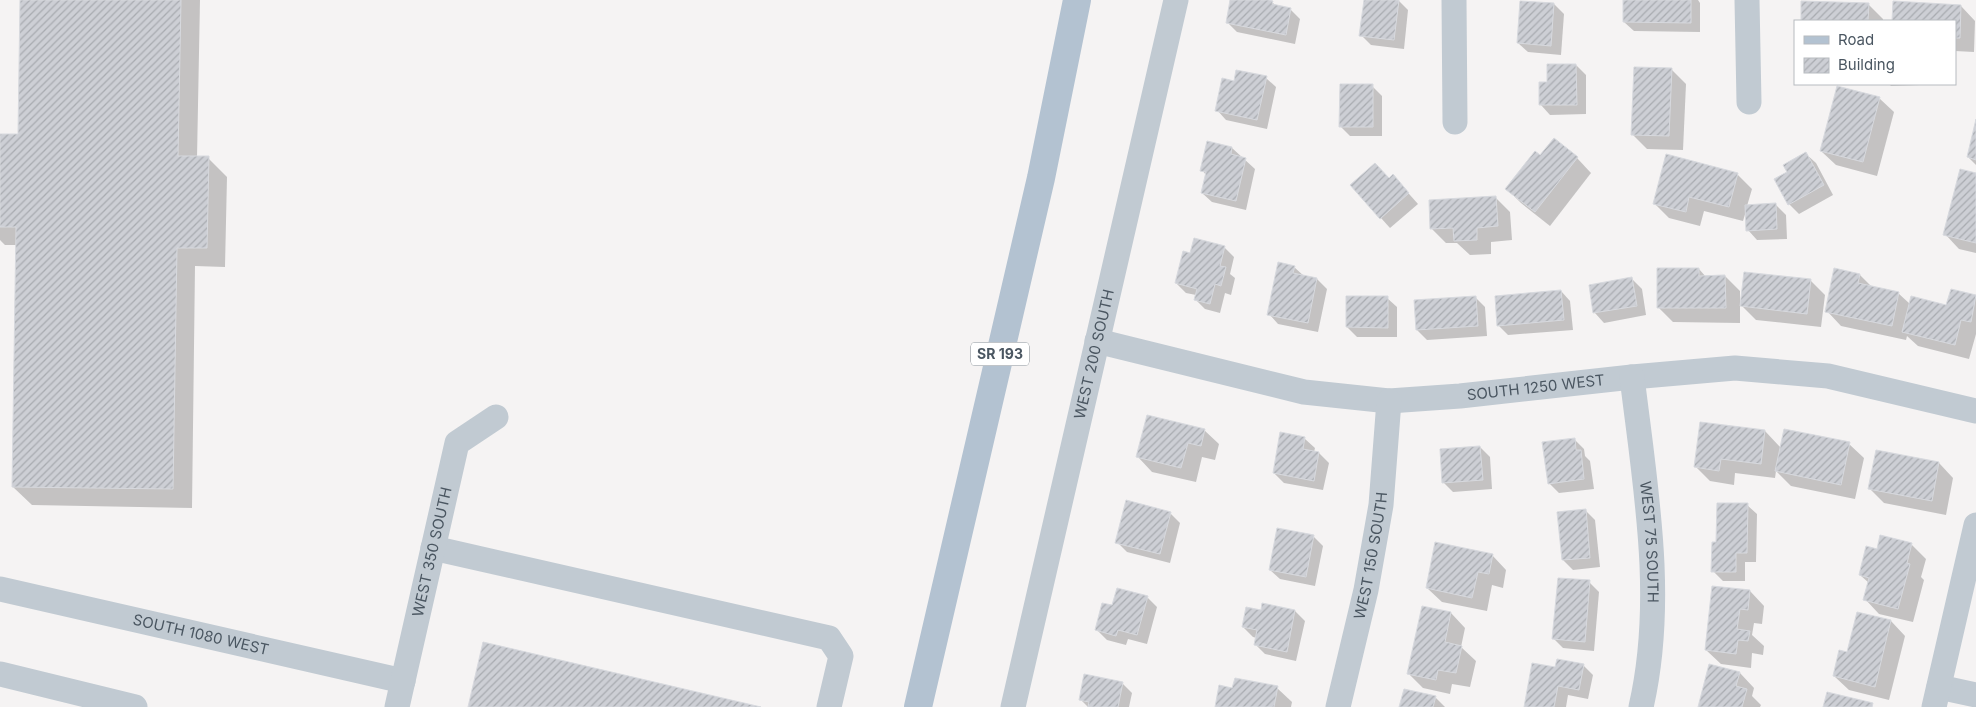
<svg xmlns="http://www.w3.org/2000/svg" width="1976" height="707" font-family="Inter,sans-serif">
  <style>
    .shadow { fill: #0003 }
    .building { fill: url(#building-hatch); stroke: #d7d9de }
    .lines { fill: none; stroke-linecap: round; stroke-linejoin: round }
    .minor { stroke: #c1cad2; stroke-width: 25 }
    .major { stroke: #b3c2d1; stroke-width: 28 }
    .labels { text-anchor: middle; stroke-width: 4; stroke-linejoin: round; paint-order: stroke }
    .shield { fill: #fff; stroke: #808990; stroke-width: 1 }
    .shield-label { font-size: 14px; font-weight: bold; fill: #4a5661 }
    .street-label { font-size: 15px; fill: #4a5661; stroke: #fff }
  </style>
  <defs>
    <pattern id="building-hatch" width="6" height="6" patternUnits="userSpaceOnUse" patternTransform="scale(1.25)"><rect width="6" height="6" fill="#cdcfd5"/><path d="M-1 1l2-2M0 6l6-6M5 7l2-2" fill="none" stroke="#a8abb0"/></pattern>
  </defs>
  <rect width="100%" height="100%" fill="#f5f3f3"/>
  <g class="shadow">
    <polygon points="21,0 200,0 197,158 208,158 227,177 225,267 195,266 192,508 32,505 13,487 17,245 5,245 0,240 0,135 19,135"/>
    <polygon points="1232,0 1263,0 1272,2 1276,6 1290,9 1300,19 1295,44 1237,32 1227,22"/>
    <polygon points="1365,0 1398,0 1408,10 1404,49 1371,45 1361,35"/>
    <polygon points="1625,0 1698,0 1700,3 1700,32 1634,31 1624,22"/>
    <polygon points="1894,2 1961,6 1975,21 1974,52 1955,51 1955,21 1893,21"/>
    <polygon points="1803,3 1868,4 1883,19 1883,21 1802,21"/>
    <polygon points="1554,4 1564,14 1561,55 1528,52 1518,43"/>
    <polygon points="1576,65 1586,75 1586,114 1550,115 1541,105"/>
    <polygon points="1671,69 1686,84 1683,150 1647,149 1632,134"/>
    <polygon points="1266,78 1276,87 1267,129 1226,120 1217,110 1235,82"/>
    <polygon points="1889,84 1920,84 1920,85 1891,86"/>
    <polygon points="1372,86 1382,96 1382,136 1350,136 1340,126"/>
    <polygon points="1879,98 1894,112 1877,176 1836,165 1821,151"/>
    <polygon points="1976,124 1976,165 1968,157"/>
    <polygon points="1232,148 1255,169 1246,210 1212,202 1202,193 1206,175 1202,170"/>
    <polygon points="1806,154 1816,163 1833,195 1799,214 1789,204"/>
    <polygon points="1577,158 1591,173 1550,226 1521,203 1507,189"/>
    <polygon points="1737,174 1752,189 1747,206 1776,205 1786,215 1787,239 1757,240 1748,230 1746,211 1743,221 1704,211 1700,226 1669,218 1654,203"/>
    <polygon points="1976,174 1976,253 1959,249 1945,234"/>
    <polygon points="1389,179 1402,186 1418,204 1390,228 1381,218"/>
    <polygon points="1495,197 1510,212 1512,240 1491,242 1491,254 1470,255 1457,243 1446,243 1432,229"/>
    <polygon points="1224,247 1234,257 1230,274 1235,278 1231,295 1225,293 1220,313 1205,309 1195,299 1196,295 1186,293 1176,283 1191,254"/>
    <polygon points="1294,267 1304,276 1317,279 1327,289 1318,332 1278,324 1269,314"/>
    <polygon points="1699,269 1706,277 1725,276 1740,291 1740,323 1673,322 1659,308"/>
    <polygon points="1860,275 1872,287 1898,293 1910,304 1947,307 1952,290 1976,296 1976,334 1969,359 1918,346 1907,336 1906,340 1841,326 1827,311"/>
    <polygon points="1632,279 1642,289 1646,315 1604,323 1595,313 1590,286"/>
    <polygon points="1810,280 1825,295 1821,327 1756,320 1741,305"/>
    <polygon points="1561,291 1570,301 1573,330 1508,335 1499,326"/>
    <polygon points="1475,297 1485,307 1487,336 1427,340 1417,330"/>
    <polygon points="1387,298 1397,307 1397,337 1357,337 1347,327"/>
    <polygon points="1204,430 1219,444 1215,460 1202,457 1196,482 1152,472 1138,457"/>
    <polygon points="1765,431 1781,448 1849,444 1864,458 1855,499 1791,486 1776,471 1775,478 1735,473 1734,485 1710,481 1696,467"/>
    <polygon points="1281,434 1305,439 1315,448 1314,452 1319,453 1329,463 1323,490 1284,483 1274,473"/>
    <polygon points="1574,439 1584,449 1585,456 1590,461 1594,489 1559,493 1549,483"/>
    <polygon points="1480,447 1490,457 1492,489 1453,492 1443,482"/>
    <polygon points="1877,451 1939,463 1953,478 1946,515 1884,503 1869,488"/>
    <polygon points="1747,505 1757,514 1756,562 1745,562 1745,581 1723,581 1713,571 1718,544"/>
    <polygon points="1585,510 1595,520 1600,567 1573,570 1563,560"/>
    <polygon points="1170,513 1180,523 1170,563 1127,552 1117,542"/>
    <polygon points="1313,536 1323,546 1315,586 1280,579 1270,570"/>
    <polygon points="1911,544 1926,559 1921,577 1924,580 1913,622 1879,614 1865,599 1869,583 1860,575 1878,551"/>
    <polygon points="1492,555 1506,570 1503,588 1492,585 1487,611 1442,602 1427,588"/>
    <polygon points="1589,582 1599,592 1594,651 1563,648 1553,638"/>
    <polygon points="1750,591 1764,606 1762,624 1754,623 1752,635 1764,646 1763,655 1752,653 1751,668 1721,664 1706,650"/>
    <polygon points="1147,597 1157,607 1147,644 1128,639 1126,645 1107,640 1097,630 1113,607"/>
    <polygon points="1295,611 1305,621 1296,661 1265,654 1255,644 1257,638 1253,637 1243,627"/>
    <polygon points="1451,613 1465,628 1461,647 1476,661 1470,687 1452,684 1450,694 1423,688 1409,674"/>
    <polygon points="1858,613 1891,621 1905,636 1889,700 1849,690 1834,676 1848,654"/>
    <polygon points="1583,665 1593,675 1588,699 1568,695 1566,707 1525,707 1556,668"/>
    <polygon points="1740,673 1754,688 1752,696 1761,705 1760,707 1699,707"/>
    <polygon points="1122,683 1132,693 1129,707 1088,707 1081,700"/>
    <polygon points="1277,688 1292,702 1291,707 1216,707 1233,689"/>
    <polygon points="1435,697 1445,707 1401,707"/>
  </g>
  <g class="building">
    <polygon points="20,0 181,0 178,156 209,156 207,248 177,248 173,489 12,487 16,227 0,227 0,134 18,134"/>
    <polygon points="1230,0 1269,0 1273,1 1272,4 1291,8 1286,35 1226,23"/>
    <polygon points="1364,0 1399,0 1394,40 1359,36"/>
    <polygon points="1623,0 1691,0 1691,23 1623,22"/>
    <polygon points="1520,1 1554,3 1551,46 1517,43"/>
    <polygon points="1801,1 1869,3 1868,21 1801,21"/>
    <polygon points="1893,1 1961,5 1960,38 1955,38 1955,21 1892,21"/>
    <polygon points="1547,64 1576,64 1577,105 1539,105 1539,82 1547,82"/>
    <polygon points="1634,67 1672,68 1669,136 1631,135"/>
    <polygon points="1236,70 1267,76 1257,120 1215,111 1222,78 1234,81"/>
    <polygon points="1340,84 1373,84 1373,127 1339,127"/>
    <polygon points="1837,86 1880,97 1863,162 1820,151"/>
    <polygon points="1976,119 1976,160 1967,157"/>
    <polygon points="1554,138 1578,157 1535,212 1505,189 1535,151 1540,155"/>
    <polygon points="1207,141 1232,147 1231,154 1246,158 1236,201 1201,193 1206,172 1200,171"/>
    <polygon points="1806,152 1824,185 1788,205 1774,179 1787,172 1783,165"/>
    <polygon points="1666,154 1738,173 1729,207 1689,197 1686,212 1653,204"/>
    <polygon points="1375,163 1389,178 1393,174 1409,193 1380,219 1350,185"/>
    <polygon points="1960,169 1976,173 1976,243 1943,235"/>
    <polygon points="1496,196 1498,226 1477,228 1477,240 1454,241 1453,228 1430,229 1429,200"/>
    <polygon points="1776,203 1777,229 1746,231 1745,205"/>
    <polygon points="1194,238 1225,246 1220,266 1226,267 1221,286 1215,284 1210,304 1194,300 1197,289 1175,283 1183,251 1190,253"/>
    <polygon points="1278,262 1295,266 1293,273 1317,278 1308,323 1267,315"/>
    <polygon points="1657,268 1699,268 1699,276 1725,275 1726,308 1657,308"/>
    <polygon points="1834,268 1860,274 1858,283 1899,292 1892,326 1825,312"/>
    <polygon points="1744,272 1811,279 1807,314 1740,306"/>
    <polygon points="1632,277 1637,306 1593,313 1589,285"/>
    <polygon points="1951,289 1976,295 1971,322 1961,320 1955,345 1902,332 1911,296 1946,305"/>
    <polygon points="1561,290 1564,320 1497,326 1495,296"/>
    <polygon points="1346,296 1388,296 1388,328 1346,327"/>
    <polygon points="1476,296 1478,326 1416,330 1414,300"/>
    <polygon points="1147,415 1205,429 1201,446 1188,443 1181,468 1136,457"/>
    <polygon points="1700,422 1765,430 1761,464 1721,459 1719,471 1694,467"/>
    <polygon points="1784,429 1850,442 1841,485 1775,471"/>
    <polygon points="1280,432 1305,437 1303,449 1319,452 1314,481 1273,473"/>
    <polygon points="1575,438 1576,450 1581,450 1584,479 1548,484 1542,442"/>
    <polygon points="1480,446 1483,480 1442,483 1440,449"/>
    <polygon points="1876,450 1939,462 1932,501 1868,489"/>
    <polygon points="1126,500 1171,512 1160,554 1115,543"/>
    <polygon points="1717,503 1748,503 1747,553 1736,553 1736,572 1711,572 1712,542 1716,542"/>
    <polygon points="1586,509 1590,558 1562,560 1557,512"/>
    <polygon points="1277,528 1314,535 1306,577 1269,570"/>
    <polygon points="1880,535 1912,543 1907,563 1910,564 1898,609 1863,600 1869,578 1859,575 1866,546 1877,549"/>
    <polygon points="1435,542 1493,554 1489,574 1478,572 1472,598 1426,588"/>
    <polygon points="1558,578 1590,580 1585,642 1552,639"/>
    <polygon points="1712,586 1750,590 1748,610 1740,609 1737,629 1750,631 1748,641 1738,640 1736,654 1705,650"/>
    <polygon points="1117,588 1148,596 1137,635 1118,630 1116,636 1095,630 1102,603 1112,605"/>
    <polygon points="1262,603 1295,610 1287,652 1254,645 1257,630 1242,627 1246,607 1261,610"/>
    <polygon points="1422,606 1451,612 1445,642 1462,646 1456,673 1438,670 1436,680 1407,674"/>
    <polygon points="1857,612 1891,620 1875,687 1833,676 1839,650 1847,652"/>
    <polygon points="483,642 761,707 468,707"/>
    <polygon points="1557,659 1584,664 1579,690 1558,686 1554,707 1524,707 1532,663 1555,667"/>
    <polygon points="1709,664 1740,672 1736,686 1747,689 1742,707 1698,707"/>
    <polygon points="1084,674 1123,682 1118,707 1088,707 1089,702 1079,700"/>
    <polygon points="1235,678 1278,686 1274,707 1215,707 1219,685 1232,688"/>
    <polygon points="1404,689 1436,696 1433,707 1399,707"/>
    <polygon points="1827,692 1873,703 1872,707 1823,707"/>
  </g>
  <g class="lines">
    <g class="minor">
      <polyline points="1454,0 1455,122"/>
      <polyline points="1747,0 1749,102"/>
      <path id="s1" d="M1097 341 1304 392 1389 401 1460 396 1632 377 1735 368 1828 376 1976 411"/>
      <path id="s2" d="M1632 377C1645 485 1666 599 1641 707"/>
      <polyline points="433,548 829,638 841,656 829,707"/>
      <path id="s3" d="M0 589 403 681"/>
      <polyline points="0,674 135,707"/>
      <polyline points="1939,687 1976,695"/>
      <path id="s4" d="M397 707 457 443 496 417"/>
      <path id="s5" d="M1013 707 1176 0"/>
      <path id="s6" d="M1338 707 1366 590 1381 505 1389 401"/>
      <polyline points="1934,707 1976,525"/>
    </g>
    <polyline class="major" points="918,707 1041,178 1077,0"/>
  </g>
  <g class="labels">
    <rect class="shield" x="971" y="342.5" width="58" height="23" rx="4"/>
    <g class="shield-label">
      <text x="1000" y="359">SR 193</text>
    </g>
    <g class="street-label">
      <text dy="5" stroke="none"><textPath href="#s5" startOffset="362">WEST 200 SOUTH</textPath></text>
      <text dy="5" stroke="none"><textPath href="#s1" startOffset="446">SOUTH 1250 WEST</textPath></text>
      <text dy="5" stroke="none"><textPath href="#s2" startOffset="166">WEST 75 SOUTH</textPath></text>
      <text dy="5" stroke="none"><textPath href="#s4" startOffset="159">WEST 350 SOUTH</textPath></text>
      <text dy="5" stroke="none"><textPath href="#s6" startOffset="155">WEST 150 SOUTH</textPath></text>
      <text dy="5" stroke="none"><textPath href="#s3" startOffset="206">SOUTH 1080 WEST</textPath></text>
    </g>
  </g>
  <rect x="1794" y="20" width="162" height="65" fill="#ffffff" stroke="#b7bbc0"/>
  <rect x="1804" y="36" width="25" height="8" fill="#b3c2d1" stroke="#b7bbc0"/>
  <text x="1838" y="45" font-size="15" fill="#4a5661">Road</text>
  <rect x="1804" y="58" width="25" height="15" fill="url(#building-hatch)" stroke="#b7bbc0"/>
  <text x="1838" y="70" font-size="15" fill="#4a5661">Building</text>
</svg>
